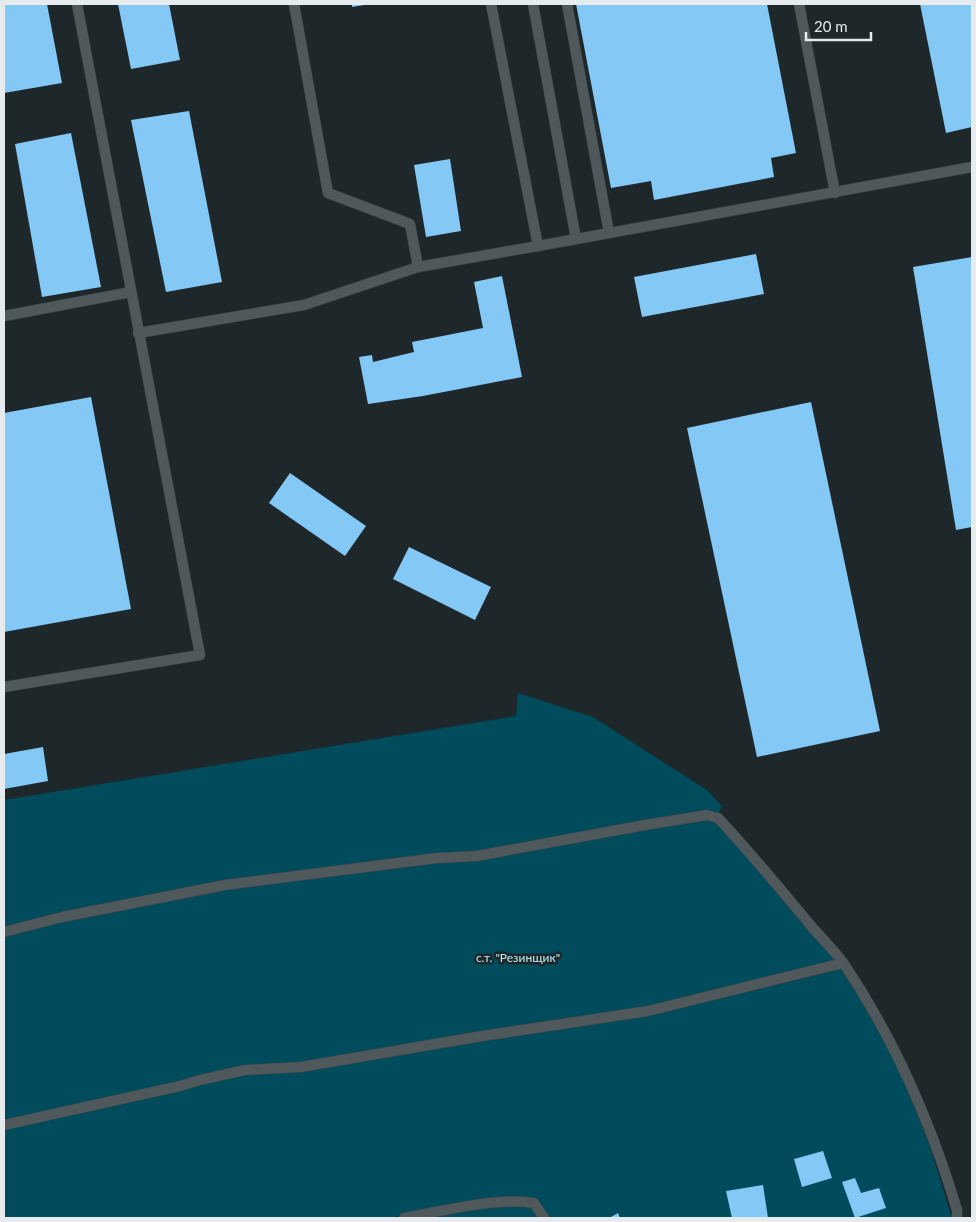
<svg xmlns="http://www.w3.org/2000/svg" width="976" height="1222" font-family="Lato,sans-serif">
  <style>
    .green { fill: #004c5c }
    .building { fill: #84c8f6 }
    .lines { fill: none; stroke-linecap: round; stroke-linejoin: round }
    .lane-casing { stroke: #3d4447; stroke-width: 11 }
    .lane { stroke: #4f585b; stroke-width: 10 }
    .labels { text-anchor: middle; stroke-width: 5; stroke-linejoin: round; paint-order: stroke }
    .park-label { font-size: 12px; fill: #bfecf9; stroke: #1e2729 }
  </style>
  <rect width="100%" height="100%" fill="#1e2729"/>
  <g class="green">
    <polygon points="518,693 593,717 707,790 722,806 715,821 738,845 818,938 848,978 893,1052 930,1147 952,1218 550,1218 537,1198 507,1198 468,1203 389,1218 4,1218 4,800 516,716"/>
    <polygon points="516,1203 531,1206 540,1218 426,1218"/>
  </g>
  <g class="building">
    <polygon points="4,4 47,4 62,83 4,93"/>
    <polygon points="118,4 169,4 180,60 131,69"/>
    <polygon points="352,4 364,4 364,5 352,7"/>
    <polygon points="576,4 767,4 796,153 771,158 774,177 654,200 651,181 611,188"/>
    <polygon points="920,4 972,4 972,127 946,133"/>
    <polygon points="189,111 222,282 166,292 131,120"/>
    <polygon points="71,133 101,287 42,297 15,144"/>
    <polygon points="450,159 461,231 426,237 414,165"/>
    <polygon points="756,254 764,294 642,317 634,277"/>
    <polygon points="972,257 972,527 956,530 913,267"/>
    <polygon points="502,276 522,377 423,396 368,404 359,357 372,355 373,362 414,352 412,342 483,328 474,282"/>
    <polygon points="91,397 131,609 4,632 4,413"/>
    <polygon points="811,402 880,731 757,757 687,428"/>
    <polygon points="290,473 366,526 345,556 269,503"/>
    <polygon points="409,547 491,587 475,620 393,579"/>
    <polygon points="43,747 48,781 4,789 4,754"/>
    <polygon points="823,1151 832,1178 802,1187 794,1159"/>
    <polygon points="855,1178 861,1193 879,1188 886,1208 855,1218 842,1182"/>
    <polygon points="763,1185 768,1218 732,1218 726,1191"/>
    <polygon points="618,1213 620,1218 607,1218 611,1217"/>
  </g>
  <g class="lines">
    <defs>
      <g id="lane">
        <polyline points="294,4 328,193 410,224 418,267"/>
        <polyline points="491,4 538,246"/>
        <polyline points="533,4 576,239"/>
        <polyline points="567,4 609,233"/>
        <polyline points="799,4 835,193"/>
        <polyline points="4,316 131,292"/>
        <polyline points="138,333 304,305 418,267 538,246 972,167"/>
        <polyline points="4,687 200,655 77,4"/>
        <path d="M4 932 62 917 225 885 437 858 477 856 645 825 707 815 718 818C751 853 781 890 812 927 822 939 835 951 844 964 895 1040 931 1123 957 1210V1218"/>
        <polyline points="4,1125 180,1086 200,1080 245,1070 301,1067 476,1037 648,1011 843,963"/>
        <path d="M404 1218C442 1211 497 1197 534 1203L544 1218"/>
      </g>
    </defs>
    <use href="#lane" class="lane-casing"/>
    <use href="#lane" class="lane"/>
  </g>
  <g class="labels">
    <g class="park-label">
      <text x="518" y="962">с.т. "Резинщик"</text>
    </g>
  </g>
  <rect width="976" height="1222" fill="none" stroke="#e6ecee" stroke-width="10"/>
  <path d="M806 32v8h65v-8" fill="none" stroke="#e6ecee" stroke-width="2.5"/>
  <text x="814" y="32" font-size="15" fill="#e6ecee" stroke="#1e2729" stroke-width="4" paint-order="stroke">20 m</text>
</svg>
